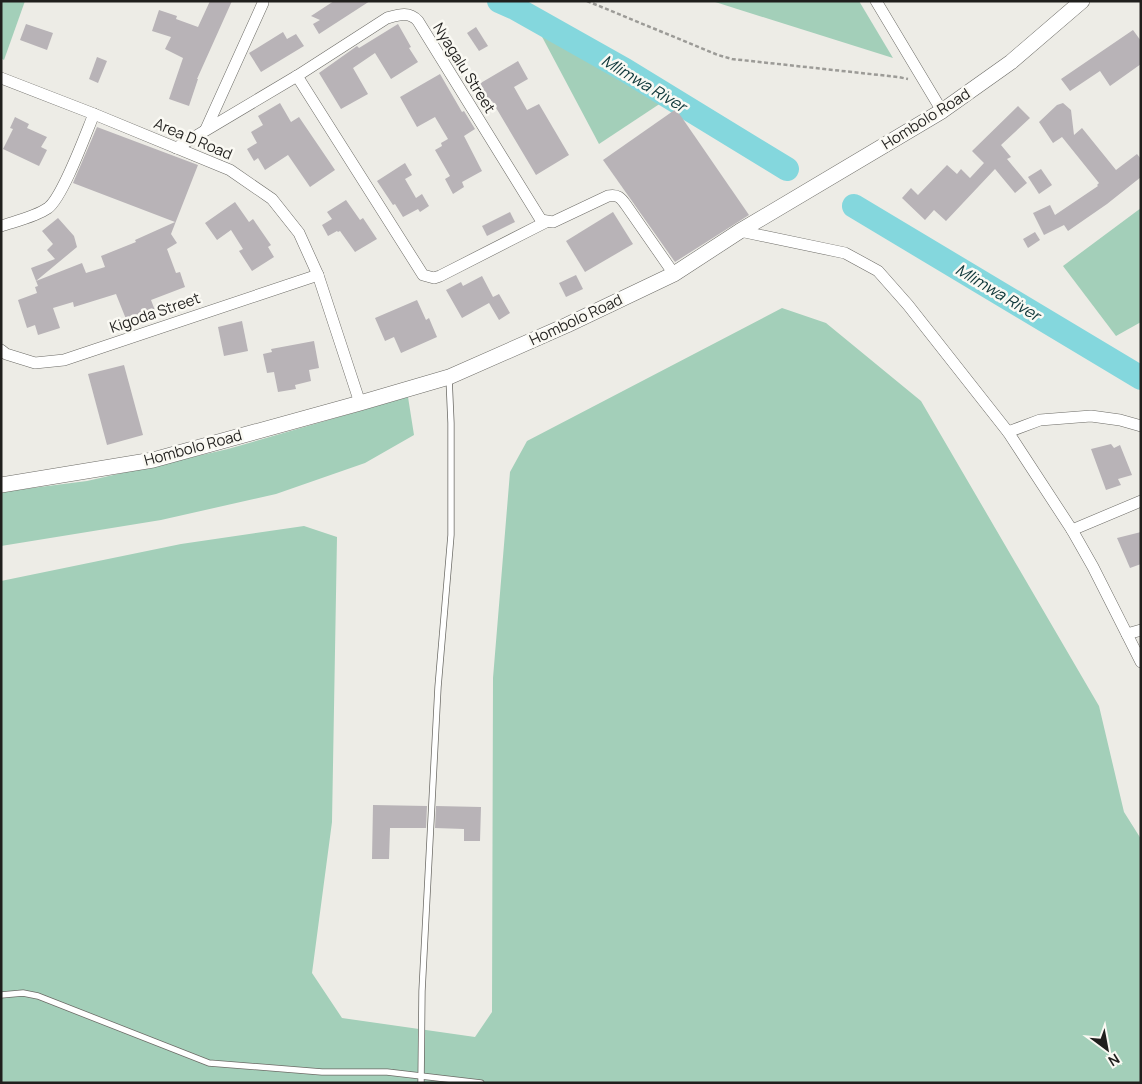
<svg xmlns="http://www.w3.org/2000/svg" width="1142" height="1084" font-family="Manrope,sans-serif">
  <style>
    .green { fill: #a3cfb9 }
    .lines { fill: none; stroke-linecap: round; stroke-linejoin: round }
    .river { stroke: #84d7dd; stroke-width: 24 }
    .building { fill: #b8b3b7 }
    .service-casing { stroke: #6c6b66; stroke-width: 7 }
    .minor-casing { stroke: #6c6b66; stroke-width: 12 }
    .tertiary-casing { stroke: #6c6b66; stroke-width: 16 }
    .path { stroke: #9c9b97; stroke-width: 2.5; stroke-dasharray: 4 2.5; stroke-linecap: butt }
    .service { stroke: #fff; stroke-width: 5.5 }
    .minor { stroke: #fff; stroke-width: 11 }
    .tertiary { stroke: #fff; stroke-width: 15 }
    .labels { text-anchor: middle; stroke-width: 5; stroke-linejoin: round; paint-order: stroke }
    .street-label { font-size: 15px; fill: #201f1d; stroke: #faf9f3 }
    .water-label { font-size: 16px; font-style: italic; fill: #0d3639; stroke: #faf9f3 }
  </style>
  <rect width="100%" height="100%" fill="#edece6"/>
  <g class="green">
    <polygon points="1,1 25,1 4,60 1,58"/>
    <polygon points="712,1 859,1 893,58"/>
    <polygon points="539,31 661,103 599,144"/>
    <polygon points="1141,208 1141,322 1116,336 1063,266"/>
    <polygon points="782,308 826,323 921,401 1099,706 1124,812 1141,839 1141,1083 1,1083 1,581 181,544 304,526 337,537 332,822 312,973 342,1018 475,1037 492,1012 493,678 510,472 527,441"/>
    <polygon points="408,397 414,435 365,463 276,494 161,520 1,546 1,492 87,481 228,449"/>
  </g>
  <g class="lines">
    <g class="river">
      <polyline points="499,1 515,8 625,70 787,169"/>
      <polyline points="854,206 1141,378"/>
    </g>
  </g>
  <g class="building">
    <polygon points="210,1 232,1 197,79 198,79 189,106 169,99 183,58 165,49 171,37 152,31 159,10 177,16 176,19 198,27"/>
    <polygon points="334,1 370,1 319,34 313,24 320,20 311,16"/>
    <polygon points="26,24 53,33 47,50 20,40"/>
    <polygon points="398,24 411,47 409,48 418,62 391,79 375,53 353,68 368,94 341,109 319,73 357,46 359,48"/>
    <polygon points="476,27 488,46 479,51 467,33"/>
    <polygon points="1133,30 1141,41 1141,64 1110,86 1100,71 1070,91 1061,79"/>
    <polygon points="283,32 287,39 296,34 304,46 261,72 249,53"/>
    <polygon points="97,57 107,61 98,83 89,79"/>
    <polygon points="518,61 528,79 514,87 527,110 539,104 569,155 536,175 492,101 490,102 479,84"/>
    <polygon points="440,74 462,112 464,111 475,129 464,136 482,171 462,182 464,187 453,194 445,179 450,176 435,150 442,146 441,143 448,139 435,117 417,127 400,97"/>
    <polygon points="280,103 291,122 299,117 335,170 310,187 288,155 265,170 258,158 254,161 247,149 257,143 251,132 263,125 258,116"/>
    <polygon points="1063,103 1071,110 1074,135 1082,128 1116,170 1137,154 1141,159 1141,177 1107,204 1068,231 1064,225 1044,235 1033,213 1050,205 1055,215 1098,186 1097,185 1099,183 1062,137 1053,143 1039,122 1057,105"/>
    <polygon points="1018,106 1030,118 1001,145 1011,157 1007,159 1027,183 1015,193 995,169 946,221 934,210 925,220 902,198 911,188 918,195 947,165 957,174 961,169 970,178 984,163 972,151"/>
    <polygon points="676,109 749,215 675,262 603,160"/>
    <polygon points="15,117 29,124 27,128 47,137 41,147 47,150 39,166 3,149 13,129 10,128"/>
    <polygon points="97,127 198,165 171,234 177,243 167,249 176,273 180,272 185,287 151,300 156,313 128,324 116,294 74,307 73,302 53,308 60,328 38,335 35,325 27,328 18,300 37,293 35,287 38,286 31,268 55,259 47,250 53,244 42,231 58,218 74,236 77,247 36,281 82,263 86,273 105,267 101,256 136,242 135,240 175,222 73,183"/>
    <polygon points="405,163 412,175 405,179 416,198 422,194 429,206 420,212 418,209 403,217 395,204 393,205 377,181"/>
    <polygon points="1041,169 1052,185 1039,194 1028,177"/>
    <polygon points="346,200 360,220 363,218 377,239 355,252 340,231 338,232 337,231 328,236 322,225 332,219 327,212"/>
    <polygon points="235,202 249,222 253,219 271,245 268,247 274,257 252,271 239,251 243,249 231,230 217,240 205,223"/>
    <polygon points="510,212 515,222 487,236 482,226"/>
    <polygon points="613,212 633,244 585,272 566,241"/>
    <polygon points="1035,232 1040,240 1028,248 1023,239"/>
    <polygon points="576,275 583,289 566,297 559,283"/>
    <polygon points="482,276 493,297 499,294 510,313 499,320 489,303 462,318 446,290 461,282 463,286"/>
    <polygon points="417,300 426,320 429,318 437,337 401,353 394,337 385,341 375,318"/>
    <polygon points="242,321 248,351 224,356 218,327"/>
    <polygon points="314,341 319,368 309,370 311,381 295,385 296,389 278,392 274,372 267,373 263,354 272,352 271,349"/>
    <polygon points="124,365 143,435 107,445 88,374"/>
    <polygon points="1111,444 1114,448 1120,445 1132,475 1118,479 1121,485 1106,490 1091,449"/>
    <polygon points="1141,532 1141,564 1130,568 1117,538"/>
    <polygon points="373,805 427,806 426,828 390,828 389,859 372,859"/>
    <polygon points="436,806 481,807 480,841 464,841 464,829 435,828"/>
  </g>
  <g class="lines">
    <defs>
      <g id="service">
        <polyline points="1,995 23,993 38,996 209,1063 322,1072 387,1072 481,1083"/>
        <polyline points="421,1083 422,991 438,687 451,535 451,423 449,378"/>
      </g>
      <g id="minor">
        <polyline points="876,1 942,111"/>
        <polyline points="297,76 423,275 434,278 440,276 546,222"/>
        <polyline points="1,78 94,114 230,170 272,199 299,233 318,275 360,403"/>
        <polyline points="206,129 263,3"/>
        <path d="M176 148 297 76 387 18C398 15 409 11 418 21L541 220 553 222 608 196C618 194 621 198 626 205L674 274"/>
        <path d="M1 226C16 221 35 217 48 208 63 197 86 133 94 114"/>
        <polyline points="740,231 845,253 878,271 908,305 1008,432 1072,530 1093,567 1141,662"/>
        <polyline points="1,350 6,354 35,363 64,360 318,275"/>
        <polyline points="1008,432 1040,420 1091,416 1120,420 1141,426"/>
        <polyline points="1072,530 1141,501"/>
        <polyline points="1127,634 1141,630"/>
      </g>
      <polyline id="tertiary" points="1,485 153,460 360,403 449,377 567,325 674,274 740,231 942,111 1011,62 1082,1"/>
    </defs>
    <use href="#service" class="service-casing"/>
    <use href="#minor" class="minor-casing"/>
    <use href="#tertiary" class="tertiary-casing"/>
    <polyline class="path" points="587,1 718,55 732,59 898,77 908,79"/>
    <use href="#service" class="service"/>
    <use href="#minor" class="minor"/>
    <use href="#tertiary" class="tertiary"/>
  </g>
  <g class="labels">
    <g class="street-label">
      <text transform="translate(464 68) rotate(58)" y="5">Nyagalu Street</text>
      <text transform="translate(926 119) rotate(-32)" y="5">Hombolo Road</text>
      <text transform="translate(193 139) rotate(23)" y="5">Area D Road</text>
      <text transform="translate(155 313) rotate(-19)" y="5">Kigoda Street</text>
      <text transform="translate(576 320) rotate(-25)" y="5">Hombolo Road</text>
      <text transform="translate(193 448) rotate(-15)" y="5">Hombolo Road</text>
    </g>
    <g class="water-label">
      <text transform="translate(644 83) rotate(31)" y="6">Mlimwa River</text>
      <text transform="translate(998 292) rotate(31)" y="6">Mlimwa River</text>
    </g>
  </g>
  <rect width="1142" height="1084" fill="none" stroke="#201f1d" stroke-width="5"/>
  <g transform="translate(1107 1049) rotate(148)" stroke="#faf9f3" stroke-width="4" paint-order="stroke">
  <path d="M0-4L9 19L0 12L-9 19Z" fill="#201f1d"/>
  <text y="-8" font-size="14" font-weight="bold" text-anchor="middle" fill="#201f1d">N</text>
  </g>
</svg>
